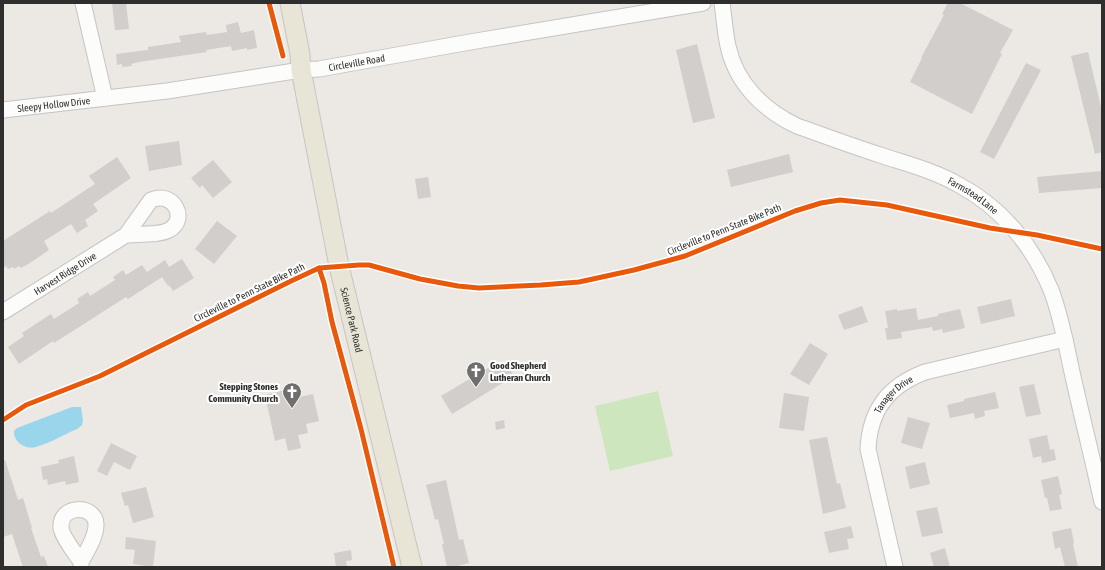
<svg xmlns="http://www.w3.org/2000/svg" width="1105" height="570" font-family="'Asap Condensed',sans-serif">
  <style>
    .green { fill: #cee6be }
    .water { fill: #99d6ec }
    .building { fill: #d1cecb }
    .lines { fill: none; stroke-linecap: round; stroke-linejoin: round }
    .minor-casing { stroke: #c5c4c5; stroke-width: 17 }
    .major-casing { stroke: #c6c5c4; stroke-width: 21 }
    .minor { stroke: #fcfcfb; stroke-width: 15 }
    .major { stroke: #e8e4d6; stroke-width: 19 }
    .cycleway-casing { stroke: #fff; stroke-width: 8 }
    .cycleway { stroke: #e8590c; stroke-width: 5 }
    .labels { text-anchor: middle; stroke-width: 4; stroke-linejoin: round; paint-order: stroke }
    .street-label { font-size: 10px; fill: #2e2e2e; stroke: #fff }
    .poi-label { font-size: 10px; font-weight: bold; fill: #2e2e2e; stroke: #fff; text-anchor: start }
  </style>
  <rect width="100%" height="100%" fill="#ece8e4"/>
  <polygon class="green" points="658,391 673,456 610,471 595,406"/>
  <path class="water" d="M72 407H81L83 420 82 425 77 429C63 435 50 443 36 447 26 450 13 442 14 431L17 428Z"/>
  <g class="building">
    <polygon points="112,3 126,3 129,29 115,30"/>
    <polygon points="948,3 960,3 1013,30 1000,53 1002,54 972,114 910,82 922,58 921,58 944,15 942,14"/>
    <polygon points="238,22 241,33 254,30 257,48 247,50 247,48 232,51 231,46 206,50 207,52 139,62 131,64 132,66 122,67 122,64 117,65 116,54 148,50 148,47 181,42 179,36 206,32 207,35 227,32 226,25"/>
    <polygon points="697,44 715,118 693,123 676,50"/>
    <polygon points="1088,52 1102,111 1102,152 1095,154 1071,56"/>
    <polygon points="1026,63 1041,70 994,159 980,152"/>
    <polygon points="179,141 182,165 149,171 145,146"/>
    <polygon points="789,154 793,172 731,187 727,170"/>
    <polygon points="117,157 131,178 93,204 98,211 85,220 88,226 77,233 71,224 44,241 49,250 30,263 21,268 19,266 14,269 13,267 8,269 6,266 3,268 3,241 50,211 51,213 95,184 89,176"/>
    <polygon points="213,160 232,182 213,198 202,185 200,188 191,178"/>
    <polygon points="1102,171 1102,188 1039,193 1037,177"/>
    <polygon points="428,177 431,197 418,199 415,179"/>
    <polygon points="217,221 237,236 214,264 195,249"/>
    <polygon points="182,259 194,278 173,291 169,285 168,286 162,277 128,299 126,297 54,343 53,341 19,364 8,347 24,336 22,333 51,314 54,319 79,303 77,299 88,292 90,296 115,280 113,277 123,270 126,275 142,265 147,272 165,260 169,267"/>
    <polygon points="1011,299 1015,316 981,324 977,307"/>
    <polygon points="862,306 868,322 844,330 838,315"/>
    <polygon points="916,308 918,320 938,316 938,314 960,309 965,328 943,333 942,329 933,331 932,327 901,332 902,338 887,340 885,328 888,328 885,311 897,309 897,311"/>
    <polygon points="810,343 828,354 809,385 790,374"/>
    <polygon points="498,362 502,369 507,365 514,376 452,414 441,396"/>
    <polygon points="1034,384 1041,414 1026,417 1019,387"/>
    <polygon points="298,387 300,397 313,394 319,421 306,424 308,433 298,435 301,448 288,451 285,438 275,441 265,395"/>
    <polygon points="995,392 999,408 984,411 985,416 975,419 974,413 950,418 947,405 964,401 964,399"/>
    <polygon points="784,393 809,397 804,431 779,428"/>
    <polygon points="908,417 930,423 922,449 901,443"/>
    <polygon points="504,420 505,428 496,430 495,422"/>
    <polygon points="1047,435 1050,450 1054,449 1056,460 1042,463 1041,456 1033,458 1029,439"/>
    <polygon points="827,437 837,484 840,483 846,508 823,514 809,440"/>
    <polygon points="111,443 137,456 130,470 114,462 107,476 97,471"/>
    <polygon points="74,456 79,482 66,485 65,481 48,485 47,479 43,480 41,467 59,463 58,460"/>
    <polygon points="3,460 5,460 18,500 23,498 32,528 31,528 41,557 44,556 48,567 23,567 12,534 3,537"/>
    <polygon points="925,462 930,484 910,489 905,467"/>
    <polygon points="1058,476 1062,494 1059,495 1062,509 1050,511 1047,498 1045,498 1041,480"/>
    <polygon points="446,480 459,540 463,539 469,563 453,567 447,567 442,544 444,544 438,519 435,520 426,485"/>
    <polygon points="146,487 154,517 133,523 128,505 125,506 121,493"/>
    <polygon points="937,507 943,533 922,537 916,511"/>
    <polygon points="851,526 854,538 847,539 849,549 829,553 824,532"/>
    <polygon points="1071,528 1074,543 1073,544 1078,567 1065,567 1060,547 1055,549 1052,532"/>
    <polygon points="126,537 156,541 153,567 133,564 135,550 125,549"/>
    <polygon points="945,548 950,567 934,567 930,553"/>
    <polygon points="351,550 352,560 346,561 347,567 336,567 334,553"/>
  </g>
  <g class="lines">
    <defs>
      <g id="minor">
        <polyline points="83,3 105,98"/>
        <path id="s1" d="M722 3C724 17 725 32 728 46 736 83 763 110 797 126 825 136 852 146 880 155 907 164 935 171 959 185 1001 207 1033 246 1051 290 1062 318 1067 351 1074 381 1083 421 1093 461 1102 502"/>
        <path id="s2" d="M3 110 167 91 301 70 319 69 470 42 703 3"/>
        <path id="s3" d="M3 312 126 235 151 200C173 190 189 219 169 230 161 235 137 234 126 235"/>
        <path d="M81 567V562C87 551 96 537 96 525 97 505 59 503 61 528 62 537 76 554 81 562"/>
        <path id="s4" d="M895 567 868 449C870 410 888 386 925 372L1065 339"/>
      </g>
      <g id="major">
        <path id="s5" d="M290 3 300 54 301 70 339 266 412 567"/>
      </g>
    </defs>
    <use href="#minor" class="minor-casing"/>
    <use href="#major" class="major-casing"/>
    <use href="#minor" class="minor"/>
    <use href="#major" class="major"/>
    <defs>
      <g id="cycleway">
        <polyline points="269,3 283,56"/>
        <polyline points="319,268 324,283 332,322 361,429 394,567"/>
        <polyline points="3,420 26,405 100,376 289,282 319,268 359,265 369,265 420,279 458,286 479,288 541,285 579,282 634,270 685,256 795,211 821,203 840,200 887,205 990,228 1037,235 1102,249"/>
      </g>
    </defs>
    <use href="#cycleway" class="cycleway-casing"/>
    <use href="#cycleway" class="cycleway"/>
  </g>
  <defs>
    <symbol id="church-pin" viewBox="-11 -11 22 30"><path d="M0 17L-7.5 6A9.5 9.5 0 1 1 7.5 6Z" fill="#706f6e" stroke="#fff"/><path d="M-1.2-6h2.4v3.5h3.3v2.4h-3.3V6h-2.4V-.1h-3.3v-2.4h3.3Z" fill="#fff"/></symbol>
  </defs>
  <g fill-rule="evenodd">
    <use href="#church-pin" x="465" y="360" width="22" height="30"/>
    <use href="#church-pin" x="281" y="381" width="22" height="30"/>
  </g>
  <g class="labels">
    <g class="street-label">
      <text dy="4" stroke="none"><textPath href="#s2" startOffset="357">Circleville Road</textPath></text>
      <text dy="4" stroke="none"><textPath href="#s2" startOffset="51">Sleepy Hollow Drive</textPath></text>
      <text dy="4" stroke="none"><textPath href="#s1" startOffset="343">Farmstead Lane</textPath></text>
      <text transform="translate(724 229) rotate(-22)" y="4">Circleville to Penn State Bike Path</text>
      <text dy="4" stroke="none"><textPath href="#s3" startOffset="73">Harvest Ridge Drive</textPath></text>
      <text transform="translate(249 292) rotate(-26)" y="4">Circleville to Penn State Bike Path</text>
      <text dy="4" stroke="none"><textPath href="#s5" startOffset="323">Science Park Road</textPath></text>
      <text dy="4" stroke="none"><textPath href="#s4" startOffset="184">Tanager Drive</textPath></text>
    </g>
    <g class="poi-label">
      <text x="490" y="369">Good Shepherd<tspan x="490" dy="12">Lutheran Church</tspan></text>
      <text x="278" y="390" text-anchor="end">Stepping Stones<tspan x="278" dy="12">Community Church</tspan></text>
    </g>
  </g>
  <rect width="1105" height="570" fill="none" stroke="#2e2e2e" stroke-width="8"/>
</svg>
